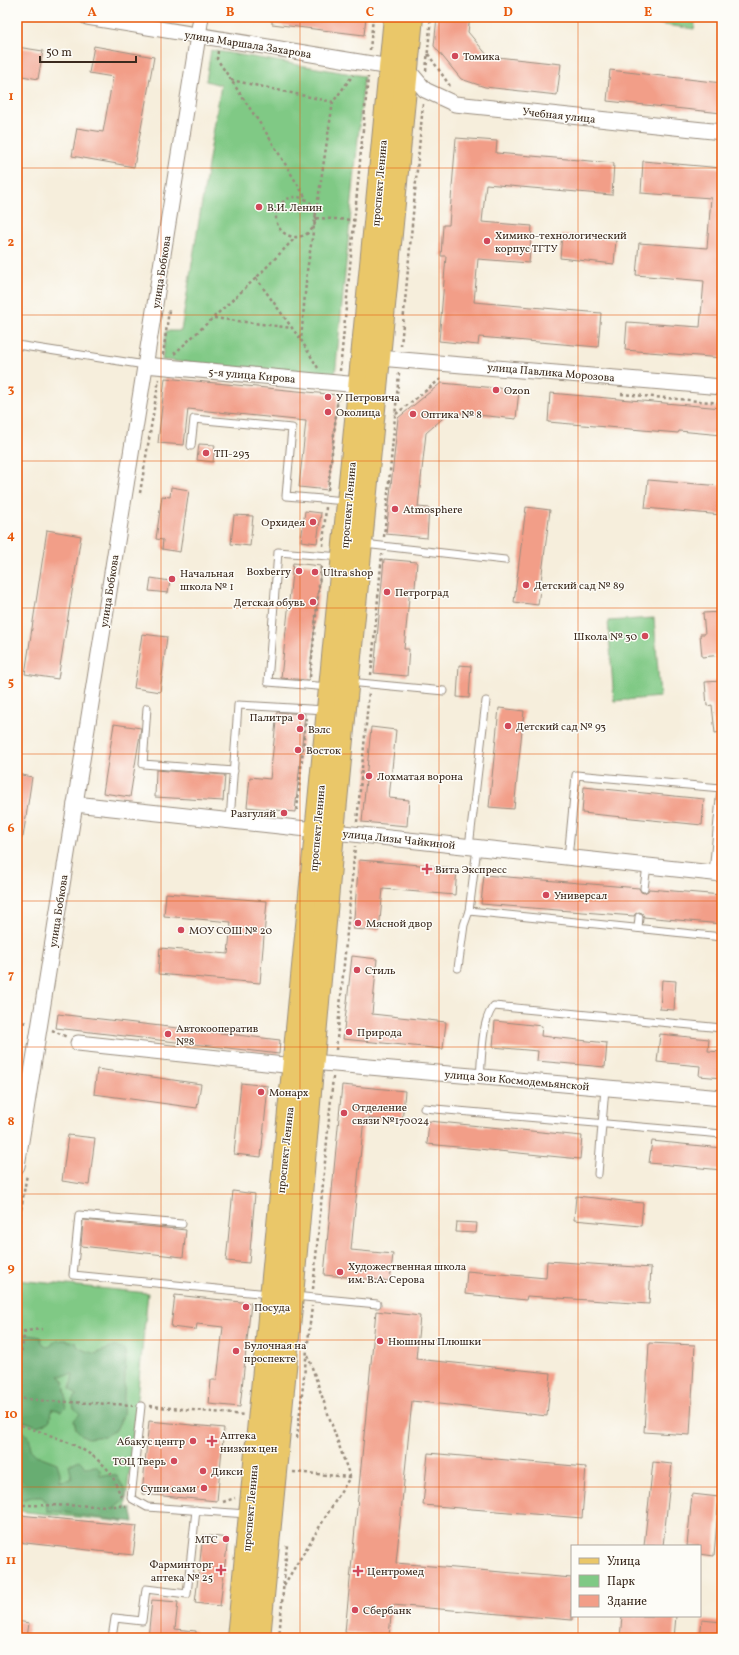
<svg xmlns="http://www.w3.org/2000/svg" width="739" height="1655" font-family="Vollkorn,serif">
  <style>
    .green { fill: #80c985; stroke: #5e7a52 }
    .forest { fill: #68ad72; stroke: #526c48 }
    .building { fill: #f29e88 }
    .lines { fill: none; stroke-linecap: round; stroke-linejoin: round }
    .lane-casing { stroke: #988c7d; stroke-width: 9 }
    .street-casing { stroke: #988c7d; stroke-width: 17 }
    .primary-casing { stroke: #988c7d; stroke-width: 24 }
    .path { stroke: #988c7d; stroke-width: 2.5; stroke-dasharray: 3 3; stroke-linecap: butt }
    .lane { stroke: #fff; stroke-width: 7 }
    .street { stroke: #fff; stroke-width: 15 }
    .primary { stroke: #eac769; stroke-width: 22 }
    .grid { fill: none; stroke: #e8590c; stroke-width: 1; stroke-opacity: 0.55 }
    .poi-dot { fill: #d1495b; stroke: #fdfcf7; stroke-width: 1.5 }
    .labels { text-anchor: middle; stroke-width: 3; stroke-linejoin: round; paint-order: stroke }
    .street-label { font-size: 11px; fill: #3b2a1e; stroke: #fdfcf7 }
    .poi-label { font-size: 11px; fill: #3b2a1e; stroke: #fdfcf7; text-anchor: start }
    .neatline { fill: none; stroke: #e8590c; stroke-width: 1.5 }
    .grid-label { font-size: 13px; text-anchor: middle; font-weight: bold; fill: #e8590c }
  </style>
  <rect width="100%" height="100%" fill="#fdfcf7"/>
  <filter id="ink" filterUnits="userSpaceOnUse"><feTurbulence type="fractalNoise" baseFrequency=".025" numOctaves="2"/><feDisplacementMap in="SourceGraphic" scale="8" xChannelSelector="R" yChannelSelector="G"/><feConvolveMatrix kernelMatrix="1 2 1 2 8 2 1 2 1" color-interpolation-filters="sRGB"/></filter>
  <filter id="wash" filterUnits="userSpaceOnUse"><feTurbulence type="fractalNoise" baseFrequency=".012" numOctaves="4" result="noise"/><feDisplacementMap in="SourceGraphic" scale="16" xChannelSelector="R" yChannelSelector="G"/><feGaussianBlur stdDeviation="0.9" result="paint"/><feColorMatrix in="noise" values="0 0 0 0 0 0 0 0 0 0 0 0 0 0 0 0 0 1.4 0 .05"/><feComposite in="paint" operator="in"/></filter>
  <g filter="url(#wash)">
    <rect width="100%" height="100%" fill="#f6eedc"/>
    <g class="green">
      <polygon points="659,17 696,17 694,29 658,24"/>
      <polygon points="211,50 364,76 335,377 162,360 166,331 181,331 221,85 206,81"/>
      <polygon points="654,618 660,697 614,701 608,621"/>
      <polygon points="17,1280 148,1293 124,1522 17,1511"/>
    </g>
    <g class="forest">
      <polygon points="17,1333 41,1337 42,1343 48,1347 52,1345 54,1341 64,1340 75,1342 79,1348 95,1354 115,1346 124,1349 126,1355 123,1415 116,1430 105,1436 88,1438 82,1435 76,1429 74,1420 80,1414 74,1408 72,1400 77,1395 70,1389 73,1374 59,1376 63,1379 66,1395 66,1407 62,1411 53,1409 49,1422 37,1426 27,1422 17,1422"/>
      <path d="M17 1428C26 1432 32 1438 30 1449L36 1455 57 1463 60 1473V1481L72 1479 69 1465 79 1460 86 1467 96 1466 100 1470V1475L117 1476 125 1490V1500L113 1509 131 1508 134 1522 78 1515 62 1512 47 1511 46 1502 42 1497H32L17 1501Z"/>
    </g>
    <g id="blocks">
      <g class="building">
        <polygon points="272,17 366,17 364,35 272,24"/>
        <polygon points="437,17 470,17 468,32 488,56 561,64 557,95 485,87 461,79 434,46"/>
        <polygon points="94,46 154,57 134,167 72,156 77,128 103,132 113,77 89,73"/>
        <polygon points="17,47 43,51 38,79 17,75"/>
        <polygon points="610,70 722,83 722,113 607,101"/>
        <polygon points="456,138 497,141 496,153 614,163 612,195 486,184 482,222 532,226 529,263 478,259 474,302 601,313 598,347 479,337 478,345 439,341 446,256 441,256 443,225 449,225"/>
        <polygon points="643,161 722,168 722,358 625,350 627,322 700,327 704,281 636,275 639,243 707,248 711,198 641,193"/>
        <polygon points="562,234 616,240 614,264 560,258"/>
        <polygon points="165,378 338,395 328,490 299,487 306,421 188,409 184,445 158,443"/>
        <polygon points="441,383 519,390 516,419 450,412 426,433 418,507 429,508 427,538 386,534 398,418"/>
        <polygon points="550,393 722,408 722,435 679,431 678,433 548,422"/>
        <polygon points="199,444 215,445 213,462 197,460"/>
        <polygon points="648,480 722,486 722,515 645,508"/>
        <polygon points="171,487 189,490 180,552 162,549 163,540 156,539 162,496 170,497"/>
        <polygon points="526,507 550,510 538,605 514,602"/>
        <polygon points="305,511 321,513 317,543 301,541"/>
        <polygon points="234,515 253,516 250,546 231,544"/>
        <polygon points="47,530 81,536 58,679 25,674"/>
        <polygon points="384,559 417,562 415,588 410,588 404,649 409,649 407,676 374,673"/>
        <polygon points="293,563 321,566 309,680 281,678"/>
        <polygon points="151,578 170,581 168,593 149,591"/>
        <polygon points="722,612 722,655 702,657 700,634 705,634 703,613"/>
        <polygon points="142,634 167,637 160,692 134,688"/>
        <polygon points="459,665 471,666 469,698 457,697"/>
        <polygon points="722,681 722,732 715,733 712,705 707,706 705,682"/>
        <polygon points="499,708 524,711 514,809 489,807"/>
        <polygon points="277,712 305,714 295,812 247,807 250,777 270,779"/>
        <polygon points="114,724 141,728 130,797 103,793"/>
        <polygon points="371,727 396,730 389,798 409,800 407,826 362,822"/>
        <polygon points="156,770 225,775 223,801 155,797"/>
        <polygon points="17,774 32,777 23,837 17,836"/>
        <polygon points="584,787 704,799 702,825 582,813"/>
        <polygon points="359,860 457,868 455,895 383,889 379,931 353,929"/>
        <polygon points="484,875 639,888 641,892 644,893 648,891 649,889 722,895 722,924 644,917 642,913 639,912 635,914 634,916 481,904"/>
        <polygon points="166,893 267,901 260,983 158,974 160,948 228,954 231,922 164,916"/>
        <polygon points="352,956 377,959 372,1014 446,1022 443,1049 343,1039"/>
        <polygon points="662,980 676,981 674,1010 660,1009"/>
        <polygon points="58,1014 280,1040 279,1054 56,1028"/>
        <polygon points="495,1021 542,1026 541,1036 607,1043 605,1067 537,1061 538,1051 493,1047"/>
        <polygon points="660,1034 709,1039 708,1051 722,1052 722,1078 699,1076 700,1066 657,1062"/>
        <polygon points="97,1069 201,1084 197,1108 94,1094"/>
        <polygon points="241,1083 268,1086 261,1157 234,1154"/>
        <polygon points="342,1085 405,1091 402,1122 364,1118 351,1250 393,1254 390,1281 324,1275"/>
        <polygon points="429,1121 582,1136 580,1159 427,1144"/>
        <polygon points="68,1135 95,1138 89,1185 62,1181"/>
        <polygon points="652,1141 722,1148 722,1170 649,1163"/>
        <polygon points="233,1191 255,1194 249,1263 226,1261"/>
        <polygon points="576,1196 643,1203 641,1226 574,1220"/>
        <polygon points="83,1220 186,1230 183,1257 81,1246"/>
        <polygon points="457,1222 477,1223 476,1233 456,1232"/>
        <polygon points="547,1261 651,1268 649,1304 527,1296 526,1300 465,1294 467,1271 546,1278"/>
        <polygon points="175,1295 251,1303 240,1407 209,1404 211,1380 217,1380 223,1327 197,1324 196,1330 171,1327"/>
        <polygon points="376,1311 420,1316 416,1359 551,1373 547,1416 412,1401 396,1563 572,1578 572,1620 392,1605 389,1636 345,1632"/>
        <polygon points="649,1343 695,1345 690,1435 644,1432"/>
        <polygon points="149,1421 224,1428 217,1501 142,1494"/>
        <polygon points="428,1453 586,1467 582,1518 423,1505"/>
        <polygon points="653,1462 672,1464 663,1546 644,1546"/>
        <polygon points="692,1494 719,1497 714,1556 700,1554 700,1546 687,1546"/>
        <polygon points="19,1515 137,1526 133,1555 17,1542"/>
        <polygon points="203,1535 228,1538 220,1606 195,1603"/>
        <polygon points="152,1600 178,1602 175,1629 196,1631 196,1638 148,1638"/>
        <polygon points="622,1616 676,1616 674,1638 620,1638"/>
        <polygon points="702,1620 722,1622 722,1638 700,1638"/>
        <polygon points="17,1621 29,1623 27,1638 17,1638"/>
      </g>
    </g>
  </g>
  <g filter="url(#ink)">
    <use href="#blocks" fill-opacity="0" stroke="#988c7d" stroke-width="1"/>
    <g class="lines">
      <defs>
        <g id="lane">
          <polyline points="17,345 145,365"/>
          <polyline points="191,446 194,419 292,428 286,496 346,501"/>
          <polyline points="364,544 505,560"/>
          <polyline points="349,682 444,691"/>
          <polyline points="329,687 268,682 278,552 341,557"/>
          <polyline points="147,708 143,764 234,771"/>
          <polyline points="230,821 238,705 326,710"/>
          <polyline points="469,847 486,701"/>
          <polyline points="477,848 469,911 722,937"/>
          <polyline points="568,858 576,775 721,788 713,873"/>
          <polyline points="644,888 647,866"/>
          <polyline points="638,928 639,917"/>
          <polyline points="458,968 464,925 469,911"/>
          <path d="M480 1077C482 1058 481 1020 494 1006L722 1028"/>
          <polyline points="424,1108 722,1134"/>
          <polyline points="598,1174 605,1088"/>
          <polyline points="182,1224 79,1215 73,1275 269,1294"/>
          <polyline points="294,1296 377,1304"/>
          <polyline points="141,1406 131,1498 147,1507 247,1514"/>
          <polyline points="112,1638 115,1618 142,1621 146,1589 187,1594 196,1510"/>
        </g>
        <g id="street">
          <polyline points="87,17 408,70 425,90 455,104 722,132"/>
          <polyline points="379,358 722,387"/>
          <polyline points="145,365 359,385"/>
          <polyline points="75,804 722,874"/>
          <polyline points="78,1043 294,1066"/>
          <polyline points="312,1062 722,1098"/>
          <polyline points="17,1166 201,17"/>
        </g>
        <g id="primary">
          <polyline points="238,1638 395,17"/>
          <polyline points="259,1638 292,1296 333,832 412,17"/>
        </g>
      </defs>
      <use href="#lane" class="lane-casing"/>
      <use href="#street" class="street-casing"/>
      <use href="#primary" class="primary-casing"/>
      <g class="path">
        <polyline points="370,50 373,17"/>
        <polyline points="218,51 217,59 267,134 307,200"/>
        <polyline points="428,54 450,86"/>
        <polyline points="426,71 431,17"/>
        <polyline points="231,80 333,102"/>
        <circle cx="296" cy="217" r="20"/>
        <polyline points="316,218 354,220"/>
        <polyline points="256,278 300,339"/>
        <polyline points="214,318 292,328"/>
        <polyline points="401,346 423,104"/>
        <polyline points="174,354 256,278 296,237"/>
        <polyline points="163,355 169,310"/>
        <polyline points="318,368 301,340 307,271 333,102 353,75"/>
        <polyline points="340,371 368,77"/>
        <polyline points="621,394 722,403"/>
        <polyline points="396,414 442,378"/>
        <polyline points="328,490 338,396"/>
        <polyline points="140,493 159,379"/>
        <polyline points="384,537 399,373"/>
        <polyline points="323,546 326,507"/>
        <polyline points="371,675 382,554"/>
        <polyline points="310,677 321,565"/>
        <polyline points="297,810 306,718"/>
        <polyline points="357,822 369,692"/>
        <polyline points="17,1022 28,1023"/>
        <polyline points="52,1030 67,1037"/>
        <polyline points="336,1050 355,846"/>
        <polyline points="17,1233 27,1174"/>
        <polyline points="313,1289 333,1077"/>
        <polyline points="17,1332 42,1329"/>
        <polyline points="17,1375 25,1331"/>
        <polyline points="17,1398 47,1401 133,1405"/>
        <polyline points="150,1406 244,1415"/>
        <path d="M17 1421 21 1425C51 1436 87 1445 109 1471 114 1477 117 1488 121 1496"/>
        <polyline points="297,1438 312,1306"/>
        <polyline points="293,1472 350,1477"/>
        <polyline points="223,1502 235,1498"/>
        <polyline points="17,1505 126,1506"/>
        <polyline points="284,1585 350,1477 308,1356"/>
        <polyline points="279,1638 287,1545"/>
      </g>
      <use href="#lane" class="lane"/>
      <use href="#street" class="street"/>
      <use href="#primary" class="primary"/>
    </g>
  </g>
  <path class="grid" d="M161 17V1638M300 17V1638M439 17V1638M578 17V1546M17 168H722M17 315H722M17 461H722M17 608H722M17 754H722M17 901H722M17 1047H722M17 1194H722M17 1340H722M17 1487H722M578 1616V1638"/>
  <g class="poi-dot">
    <circle cx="455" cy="56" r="4"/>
    <circle cx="259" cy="207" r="4"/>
    <circle cx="487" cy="241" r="4"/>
    <circle cx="496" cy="390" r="4"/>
    <circle cx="328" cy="397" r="4"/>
    <circle cx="328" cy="412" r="4"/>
    <circle cx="413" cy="414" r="4"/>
    <circle cx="206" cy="453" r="4"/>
    <circle cx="395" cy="509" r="4"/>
    <circle cx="313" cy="522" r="4"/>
    <circle cx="299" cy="571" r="4"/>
    <circle cx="315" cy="572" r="4"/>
    <circle cx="172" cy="579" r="4"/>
    <circle cx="526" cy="585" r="4"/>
    <circle cx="387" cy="592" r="4"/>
    <circle cx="313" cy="602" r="4"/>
    <circle cx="645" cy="636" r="4"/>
    <circle cx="301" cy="717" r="4"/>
    <circle cx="508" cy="726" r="4"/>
    <circle cx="300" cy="729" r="4"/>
    <circle cx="298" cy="750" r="4"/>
    <circle cx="369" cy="776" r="4"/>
    <circle cx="284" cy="813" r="4"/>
    <path d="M425 863h4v4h4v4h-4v4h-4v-4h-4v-4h4z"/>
    <circle cx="546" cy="895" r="4"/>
    <circle cx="358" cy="923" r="4"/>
    <circle cx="181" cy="930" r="4"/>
    <circle cx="357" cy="970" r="4"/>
    <circle cx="349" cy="1032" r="4"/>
    <circle cx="168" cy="1034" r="4"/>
    <circle cx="261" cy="1092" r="4"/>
    <circle cx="344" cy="1113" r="4"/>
    <circle cx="340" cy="1272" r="4"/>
    <circle cx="246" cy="1307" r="4"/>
    <circle cx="380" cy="1341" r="4"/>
    <circle cx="236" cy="1351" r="4"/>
    <circle cx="193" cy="1441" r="4"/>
    <path d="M210 1435h4v4h4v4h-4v4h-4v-4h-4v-4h4z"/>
    <circle cx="174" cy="1461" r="4"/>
    <circle cx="203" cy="1471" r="4"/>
    <circle cx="204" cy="1488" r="4"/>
    <circle cx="226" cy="1539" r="4"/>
    <path d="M219 1564h4v4h4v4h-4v4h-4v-4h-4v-4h4z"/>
    <path d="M356 1565h4v4h4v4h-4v4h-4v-4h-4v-4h4z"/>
    <circle cx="355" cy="1610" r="4"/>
  </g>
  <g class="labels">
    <g class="street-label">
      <text transform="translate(248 44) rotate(9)" y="4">улица Маршала Захарова</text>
      <text transform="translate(559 115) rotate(6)" y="4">Учебная улица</text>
      <text transform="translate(379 183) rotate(-85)" y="4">проспект Ленина</text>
      <text transform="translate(161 272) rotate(-81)" y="4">улица Бобкова</text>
      <text transform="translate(551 372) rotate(5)" y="4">улица Павлика Морозова</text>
      <text transform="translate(252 375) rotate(5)" y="4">5-я улица Кирова</text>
      <text transform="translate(348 505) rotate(-85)" y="4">проспект Ленина</text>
      <text transform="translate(109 591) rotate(-81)" y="4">улица Бобкова</text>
      <text transform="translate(317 828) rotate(-85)" y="4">проспект Ленина</text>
      <text transform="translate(399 839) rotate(6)" y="4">улица Лизы Чайкиной</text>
      <text transform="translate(58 911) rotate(-81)" y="4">улица Бобкова</text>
      <text transform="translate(517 1080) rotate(5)" y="4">улица Зои Космодемьянской</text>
      <text transform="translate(285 1150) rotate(-84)" y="4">проспект Ленина</text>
      <text transform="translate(250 1508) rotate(-85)" y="4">проспект Ленина</text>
    </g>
    <g class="poi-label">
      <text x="463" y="60">Томика</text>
      <text x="267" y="211">В.И. Ленин</text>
      <text x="495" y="239">Химико-технологический<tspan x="495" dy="13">корпус ТГТУ</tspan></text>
      <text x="504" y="394">Ozon</text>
      <text x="336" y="401">У Петровича</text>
      <text x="336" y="416">Околица</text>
      <text x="421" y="418">Оптика № 8</text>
      <text x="214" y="457">ТП-293</text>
      <text x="403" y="513">Atmosphere</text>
      <text x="305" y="526" text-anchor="end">Орхидея</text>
      <text x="291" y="575" text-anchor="end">Boxberry</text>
      <text x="323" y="576">Ultra shop</text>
      <text x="180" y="577">Начальная<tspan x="180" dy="13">школа № 1</tspan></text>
      <text x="534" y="589">Детский сад № 89</text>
      <text x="395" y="596">Петроград</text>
      <text x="305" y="606" text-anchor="end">Детская обувь</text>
      <text x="637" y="640" text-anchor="end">Школа № 30</text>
      <text x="293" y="721" text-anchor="end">Палитра</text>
      <text x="516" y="730">Детский сад № 93</text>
      <text x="308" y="733">Вэлс</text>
      <text x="306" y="754">Восток</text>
      <text x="377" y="780">Лохматая ворона</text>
      <text x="276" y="817" text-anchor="end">Разгуляй</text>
      <text x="435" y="873">Вита Экспресс</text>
      <text x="554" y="899">Универсал</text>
      <text x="366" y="927">Мясной двор</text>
      <text x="189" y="934">МОУ СОШ № 20</text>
      <text x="365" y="974">Стиль</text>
      <text x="176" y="1032">Автокооператив<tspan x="176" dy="13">№8</tspan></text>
      <text x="357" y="1036">Природа</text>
      <text x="269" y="1096">Монарх</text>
      <text x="352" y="1111">Отделение<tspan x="352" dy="13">связи №170024</tspan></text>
      <text x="348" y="1270">Художественная школа<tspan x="348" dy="13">им. В.А. Серова</tspan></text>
      <text x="254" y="1311">Посуда</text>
      <text x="388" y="1345">Нюшины Плюшки</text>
      <text x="244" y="1349">Булочная на<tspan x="244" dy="13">проспекте</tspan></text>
      <text x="220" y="1439">Аптека<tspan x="220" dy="13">низких цен</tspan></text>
      <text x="185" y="1445" text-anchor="end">Абакус центр</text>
      <text x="166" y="1465" text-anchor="end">ТОЦ Тверь</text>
      <text x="211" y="1475">Дикси</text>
      <text x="196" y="1492" text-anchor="end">Суши сами</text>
      <text x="218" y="1543" text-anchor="end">МТС</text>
      <text x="213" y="1568" text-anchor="end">Фарминторг<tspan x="213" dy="13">аптека № 25</tspan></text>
      <text x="367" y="1575">Центромед</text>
      <text x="363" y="1614">Сбербанк</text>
    </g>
  </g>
  <rect width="739" height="1655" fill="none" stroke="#fdfcf7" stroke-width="44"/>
  <rect x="571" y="1545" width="130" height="72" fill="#fdfcf7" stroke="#afa8a0"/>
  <rect x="579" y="1558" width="20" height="6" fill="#eac769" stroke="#afa8a0"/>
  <text x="607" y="1565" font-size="12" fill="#3b2a1e">Улица</text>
  <rect x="579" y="1575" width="20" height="12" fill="#80c985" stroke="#afa8a0"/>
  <text x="607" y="1585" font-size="12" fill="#3b2a1e">Парк</text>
  <rect x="579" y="1595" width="20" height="12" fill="#f29e88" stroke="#afa8a0"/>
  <text x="607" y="1605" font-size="12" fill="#3b2a1e">Здание</text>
  <path d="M40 56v6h96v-6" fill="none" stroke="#3b2a1e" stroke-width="2"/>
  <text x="46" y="56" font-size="12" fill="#3b2a1e" stroke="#fdfcf7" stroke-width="3" paint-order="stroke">50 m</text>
  <rect x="22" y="22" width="695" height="1611" class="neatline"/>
  <g class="grid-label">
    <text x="92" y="16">A</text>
    <text x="230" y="16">B</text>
    <text x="370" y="16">C</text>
    <text x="508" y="16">D</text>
    <text x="648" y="16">E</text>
    <text x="11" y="100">1</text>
    <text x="11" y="246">2</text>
    <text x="11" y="393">3</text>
    <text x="11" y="539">4</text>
    <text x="11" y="686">5</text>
    <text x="11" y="832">6</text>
    <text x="11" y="979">7</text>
    <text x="11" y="1125">8</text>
    <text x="11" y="1271">9</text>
    <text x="11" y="1418">10</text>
    <text x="11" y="1564">11</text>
  </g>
</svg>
